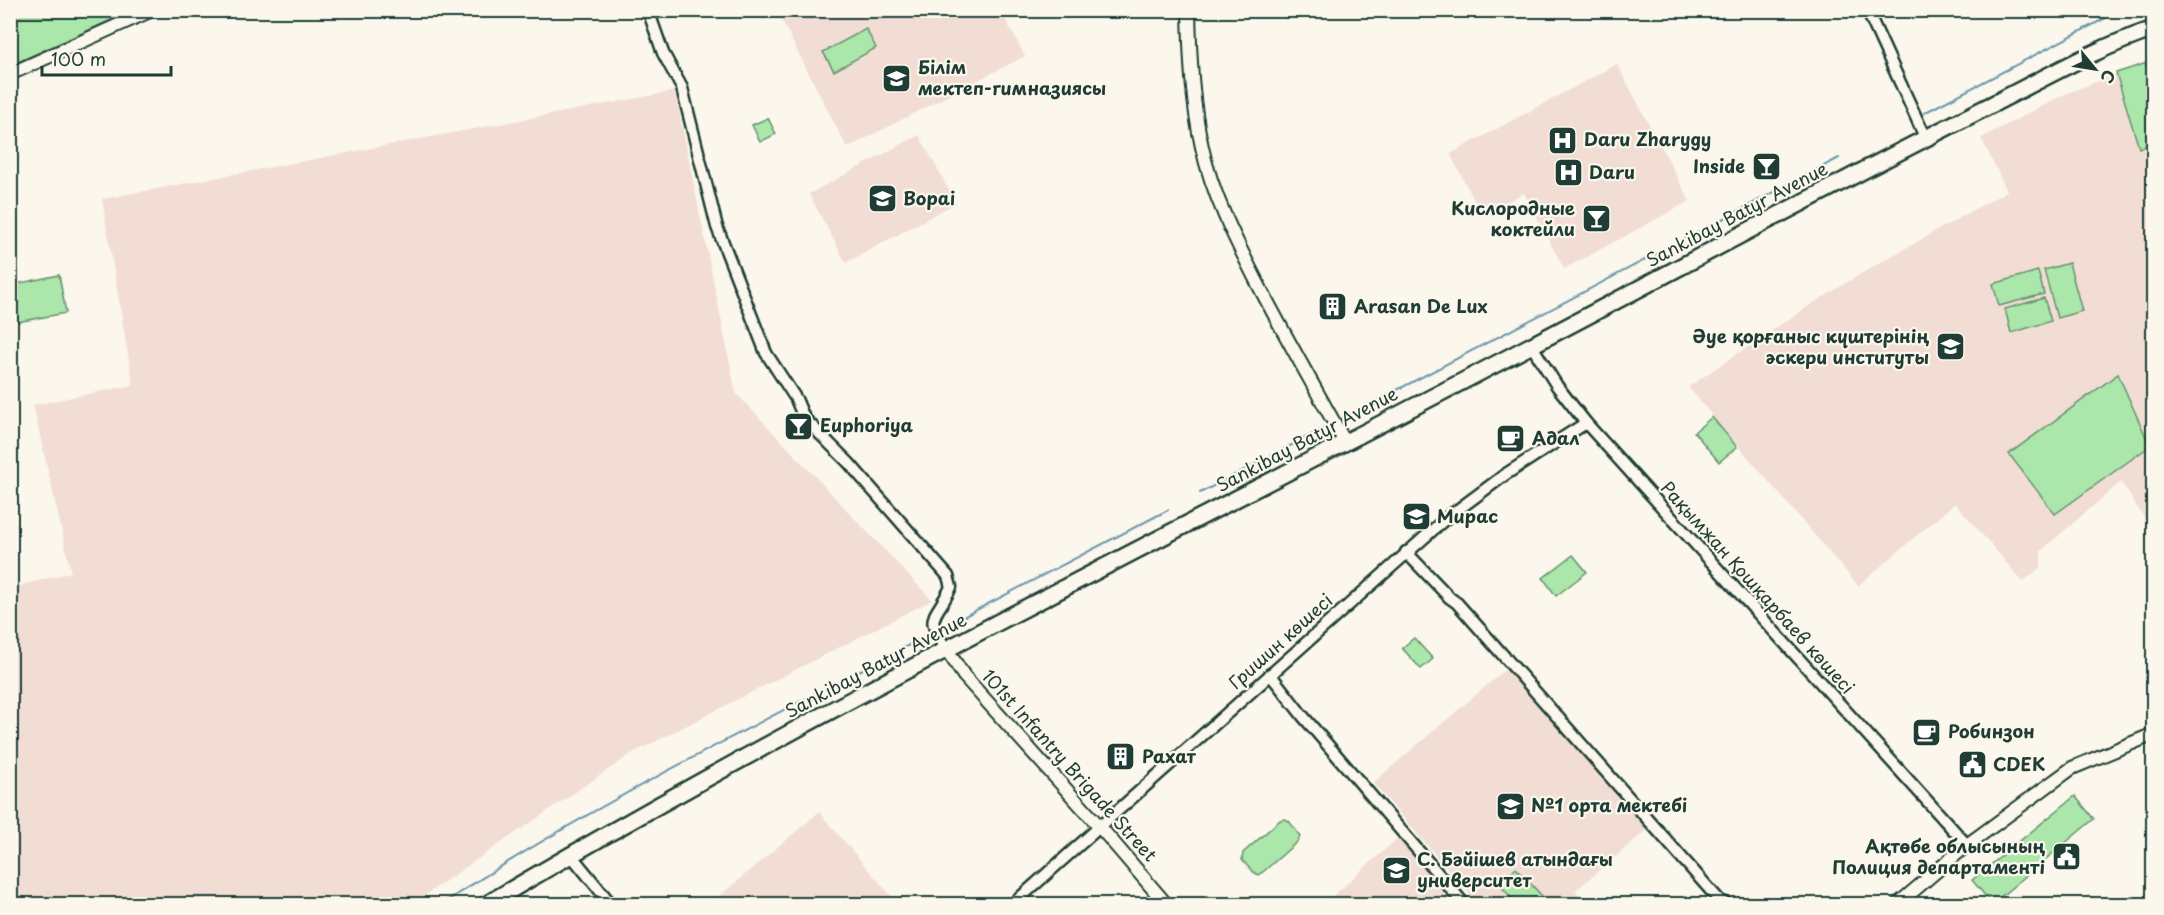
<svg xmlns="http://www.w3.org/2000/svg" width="2164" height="915" font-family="'Playpen Sans',sans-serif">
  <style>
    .built { fill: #f2ddd4 }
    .green { fill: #abe6ab; stroke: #659270; stroke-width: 1.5 }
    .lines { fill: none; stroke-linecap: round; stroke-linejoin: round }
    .stream { stroke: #6c98ad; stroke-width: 2 }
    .minor-casing { stroke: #1f3d34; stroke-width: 15 }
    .tertiary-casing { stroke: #1f3d34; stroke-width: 16 }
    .secondary-casing { stroke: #1f3d34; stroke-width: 20 }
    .minor { stroke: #fbf7ec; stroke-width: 10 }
    .tertiary { stroke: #fbf7ec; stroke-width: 12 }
    .secondary { stroke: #fbf7ec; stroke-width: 15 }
    .labels { text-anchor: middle; stroke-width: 4.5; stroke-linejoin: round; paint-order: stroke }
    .poi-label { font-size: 18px; font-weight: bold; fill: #1f3d34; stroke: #fbf7ec; text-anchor: start }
    .street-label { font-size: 18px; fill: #1f3d34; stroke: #fbf7ec }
  </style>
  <rect width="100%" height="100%" fill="#fbf7ec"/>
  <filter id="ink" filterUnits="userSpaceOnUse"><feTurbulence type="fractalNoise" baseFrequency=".0167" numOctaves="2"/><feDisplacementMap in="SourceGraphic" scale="12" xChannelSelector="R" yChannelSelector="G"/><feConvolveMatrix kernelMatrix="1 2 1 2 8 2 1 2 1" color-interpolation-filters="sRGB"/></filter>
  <g filter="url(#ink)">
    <g class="built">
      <polygon points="787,10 1001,11 1025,56 847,148 779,15"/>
      <polygon points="2153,60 2153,532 2121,482 2041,551 2041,567 2023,582 1955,503 1858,586 1688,387 1807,307 1874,266 2007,191 1981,138 2065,94"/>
      <polygon points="1617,64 1690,201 1564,269 1524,193 1482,215 1450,154"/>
      <polygon points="675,91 736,393 932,600 631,754 412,904 11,904 11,588 71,572 33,405 133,385 102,199"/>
      <polygon points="919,135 956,203 846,263 809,194"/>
      <polygon points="1508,667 1648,829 1575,891 1586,904 1478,904 1373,783"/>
      <polygon points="819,812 898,904 710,904"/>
      <polygon points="1400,836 1458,904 1324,904"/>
    </g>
    <g class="green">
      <polygon points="25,10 131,10 131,11 11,65 11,17"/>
      <polygon points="866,29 876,48 834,71 823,52"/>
      <polygon points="2153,61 2153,143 2139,148 2116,73"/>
      <polygon points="768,118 776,134 760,142 752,125"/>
      <polygon points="2069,263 2082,311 2057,318 2044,270"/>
      <polygon points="2038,271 2044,294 1999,306 1993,284"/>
      <polygon points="59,275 66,313 17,322 11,285"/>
      <polygon points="2044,298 2051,321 2011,333 2005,309"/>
      <polygon points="2118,374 2150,446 2055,514 2009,454"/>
      <polygon points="1712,417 1737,447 1719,462 1694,432"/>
      <polygon points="1573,555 1587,572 1556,596 1543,578"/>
      <polygon points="1414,638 1433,659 1421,669 1402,648"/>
      <polygon points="2075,796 2094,819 1992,904 1972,880"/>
      <polygon points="1285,819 1289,821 1300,836 1298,841 1263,872 1258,875 1253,872 1242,860 1243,853 1280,820"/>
      <polygon points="1516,868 1542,896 1532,904 1517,904 1499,884"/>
    </g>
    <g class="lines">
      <g class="stream">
        <polyline points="1924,113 2121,10"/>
        <polyline points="1338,421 1839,158"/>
        <polyline points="1200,493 1330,425"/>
        <polyline points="940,629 1168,510"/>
        <path d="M442 904C597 801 767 720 932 633"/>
      </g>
      <defs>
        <g id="minor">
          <path d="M648 10 663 53 682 88 717 227 766 353 796 399 804 418 849 463 948 576 951 587C935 621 923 614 947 650"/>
          <polyline points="1867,10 1925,137"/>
          <polyline points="1532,346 1557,386 1586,423 1967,845"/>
          <polyline points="1406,552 1450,598 1457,603 1720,901 1727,904"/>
          <polyline points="1270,674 1302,715 1464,904"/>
          <polyline points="571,855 611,904"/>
          <polyline points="1013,904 1444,520 1506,474 1586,423"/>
        </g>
        <g id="tertiary">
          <path d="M1189 10C1190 56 1192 103 1202 147 1212 194 1235 239 1257 282 1285 336 1315 389 1345 442"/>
          <polyline points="10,74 152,10"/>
          <polyline points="947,650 964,676 1100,827 1166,904"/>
          <polyline points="1898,904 1967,845 2072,768 2154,734"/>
        </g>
        <path id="secondary" d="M487 904C826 703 1181 530 1530 346 1683 266 1836 183 1991 105 2045 78 2096 48 2154 29"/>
      </defs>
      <use href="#minor" class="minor-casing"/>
      <use href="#tertiary" class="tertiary-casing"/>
      <use href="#secondary" class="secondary-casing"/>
      <use href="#minor" class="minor"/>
      <use href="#tertiary" class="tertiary"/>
      <use href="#secondary" class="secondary"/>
    </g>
  </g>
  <defs>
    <symbol id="school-square" viewBox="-11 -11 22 22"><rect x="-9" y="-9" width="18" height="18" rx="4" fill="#1f3d34" stroke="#fbf7ec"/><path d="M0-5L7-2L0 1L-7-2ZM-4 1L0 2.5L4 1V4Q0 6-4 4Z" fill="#fff"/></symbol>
    <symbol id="hospital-square" viewBox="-11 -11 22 22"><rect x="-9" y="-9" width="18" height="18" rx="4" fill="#1f3d34" stroke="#fbf7ec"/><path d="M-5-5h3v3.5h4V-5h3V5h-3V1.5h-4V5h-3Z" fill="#fff"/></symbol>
    <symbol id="bar-square" viewBox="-11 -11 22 22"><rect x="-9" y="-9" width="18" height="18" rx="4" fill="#1f3d34" stroke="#fbf7ec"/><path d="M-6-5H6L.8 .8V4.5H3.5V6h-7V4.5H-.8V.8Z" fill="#fff"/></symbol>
    <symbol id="building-square" viewBox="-11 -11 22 22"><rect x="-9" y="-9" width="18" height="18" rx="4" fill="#1f3d34" stroke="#fbf7ec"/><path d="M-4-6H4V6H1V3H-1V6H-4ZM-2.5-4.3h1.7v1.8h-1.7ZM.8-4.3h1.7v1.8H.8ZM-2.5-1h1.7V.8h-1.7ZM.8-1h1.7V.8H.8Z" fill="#fff"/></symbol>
    <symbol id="university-square" viewBox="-11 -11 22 22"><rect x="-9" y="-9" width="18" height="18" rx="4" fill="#1f3d34" stroke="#fbf7ec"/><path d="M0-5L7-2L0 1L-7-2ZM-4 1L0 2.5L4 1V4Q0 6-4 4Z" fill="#fff"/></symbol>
    <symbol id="cafe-square" viewBox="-11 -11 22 22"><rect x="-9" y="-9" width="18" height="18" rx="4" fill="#1f3d34" stroke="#fbf7ec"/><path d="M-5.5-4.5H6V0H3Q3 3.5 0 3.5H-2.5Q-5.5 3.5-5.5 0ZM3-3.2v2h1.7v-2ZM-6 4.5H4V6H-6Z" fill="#fff"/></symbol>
    <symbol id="civic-square" viewBox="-11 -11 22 22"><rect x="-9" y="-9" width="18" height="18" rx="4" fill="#1f3d34" stroke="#fbf7ec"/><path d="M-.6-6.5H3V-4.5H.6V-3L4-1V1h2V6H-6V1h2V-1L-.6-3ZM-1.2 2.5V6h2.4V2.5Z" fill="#fff"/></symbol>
  </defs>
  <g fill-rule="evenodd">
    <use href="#school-square" x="880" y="62" width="33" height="33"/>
    <use href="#hospital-square" x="1546" y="124" width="33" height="33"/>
    <use href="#bar-square" x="1750" y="150" width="33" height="33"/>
    <use href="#hospital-square" x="1552" y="156" width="33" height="33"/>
    <use href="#school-square" x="866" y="182" width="33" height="33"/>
    <use href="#bar-square" x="1580" y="202" width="33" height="33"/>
    <use href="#building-square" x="1316" y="290" width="33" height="33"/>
    <use href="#university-square" x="1934" y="330" width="33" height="33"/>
    <use href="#bar-square" x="782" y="410" width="33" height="33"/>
    <use href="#cafe-square" x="1494" y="422" width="33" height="33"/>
    <use href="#school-square" x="1400" y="500" width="33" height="33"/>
    <use href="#cafe-square" x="1910" y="716" width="33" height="33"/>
    <use href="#building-square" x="1104" y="740" width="33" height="33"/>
    <use href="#civic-square" x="1956" y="748" width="33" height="33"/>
    <use href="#school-square" x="1494" y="790" width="33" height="33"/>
    <use href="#civic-square" x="2050" y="840" width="33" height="33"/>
    <use href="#university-square" x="1380" y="854" width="33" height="33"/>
  </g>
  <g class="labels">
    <g class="poi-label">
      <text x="918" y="74">Білім<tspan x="918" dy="21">мектеп-гимназиясы</tspan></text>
      <text x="1584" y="146">Daru Zharygy</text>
      <text x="1745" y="173" text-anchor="end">Inside</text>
      <text x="1589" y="179">Daru</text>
      <text x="903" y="205">Bopai</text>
      <text x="1575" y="215" text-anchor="end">Кислородные<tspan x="1575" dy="21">коктейли</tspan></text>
      <text x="1354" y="313">Arasan De Lux</text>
      <text x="1929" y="343" text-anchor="end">Әуе қорғаныс күштерінің<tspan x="1929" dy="21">әскери институты</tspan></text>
      <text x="820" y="432">Euphoriya</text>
      <text x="1532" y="445">Адал</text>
      <text x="1437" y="523">Мирас</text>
      <text x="1948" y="738">Робинзон</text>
      <text x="1142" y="763">Рахат</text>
      <text x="1993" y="771">CDEK</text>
      <text x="1531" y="812">№1 орта мектебі</text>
      <text x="2045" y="853" text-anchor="end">Ақтөбе облысының<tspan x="2045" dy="21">Полиция департаменті</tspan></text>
      <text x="1417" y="866">С. Бәйішев атындағы<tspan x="1417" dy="21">университет</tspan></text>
    </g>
    <g class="street-label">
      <text transform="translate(1737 215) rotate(-28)" y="6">Sankibay Batyr Avenue</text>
      <text transform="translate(1307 440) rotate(-28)" y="6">Sankibay Batyr Avenue</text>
      <text transform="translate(1757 588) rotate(48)" y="6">Рақымжан Қошқарбаев көшесі</text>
      <text transform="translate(1281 642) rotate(-42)" y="6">Гришин көшесі</text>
      <text transform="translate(876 666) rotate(-28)" y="6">Sankibay Batyr Avenue</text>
      <text transform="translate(1069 766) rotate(48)" y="6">101st Infantry Brigade Street</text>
    </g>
  </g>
  <rect width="2164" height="915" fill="none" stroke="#fbf7ec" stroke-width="36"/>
  <rect x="18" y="18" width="2128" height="879" fill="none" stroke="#1f3d34" stroke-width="2" filter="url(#ink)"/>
  <g transform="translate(2095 69) rotate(120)" stroke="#fbf7ec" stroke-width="4.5" paint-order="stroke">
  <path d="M0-4.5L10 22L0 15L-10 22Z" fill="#1f3d34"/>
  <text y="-9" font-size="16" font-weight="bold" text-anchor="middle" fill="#1f3d34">С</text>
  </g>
  <path d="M42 66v9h129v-9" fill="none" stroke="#1f3d34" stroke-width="3"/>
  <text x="51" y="66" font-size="18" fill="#1f3d34" stroke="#fbf7ec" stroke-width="4.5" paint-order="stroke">100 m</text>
</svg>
